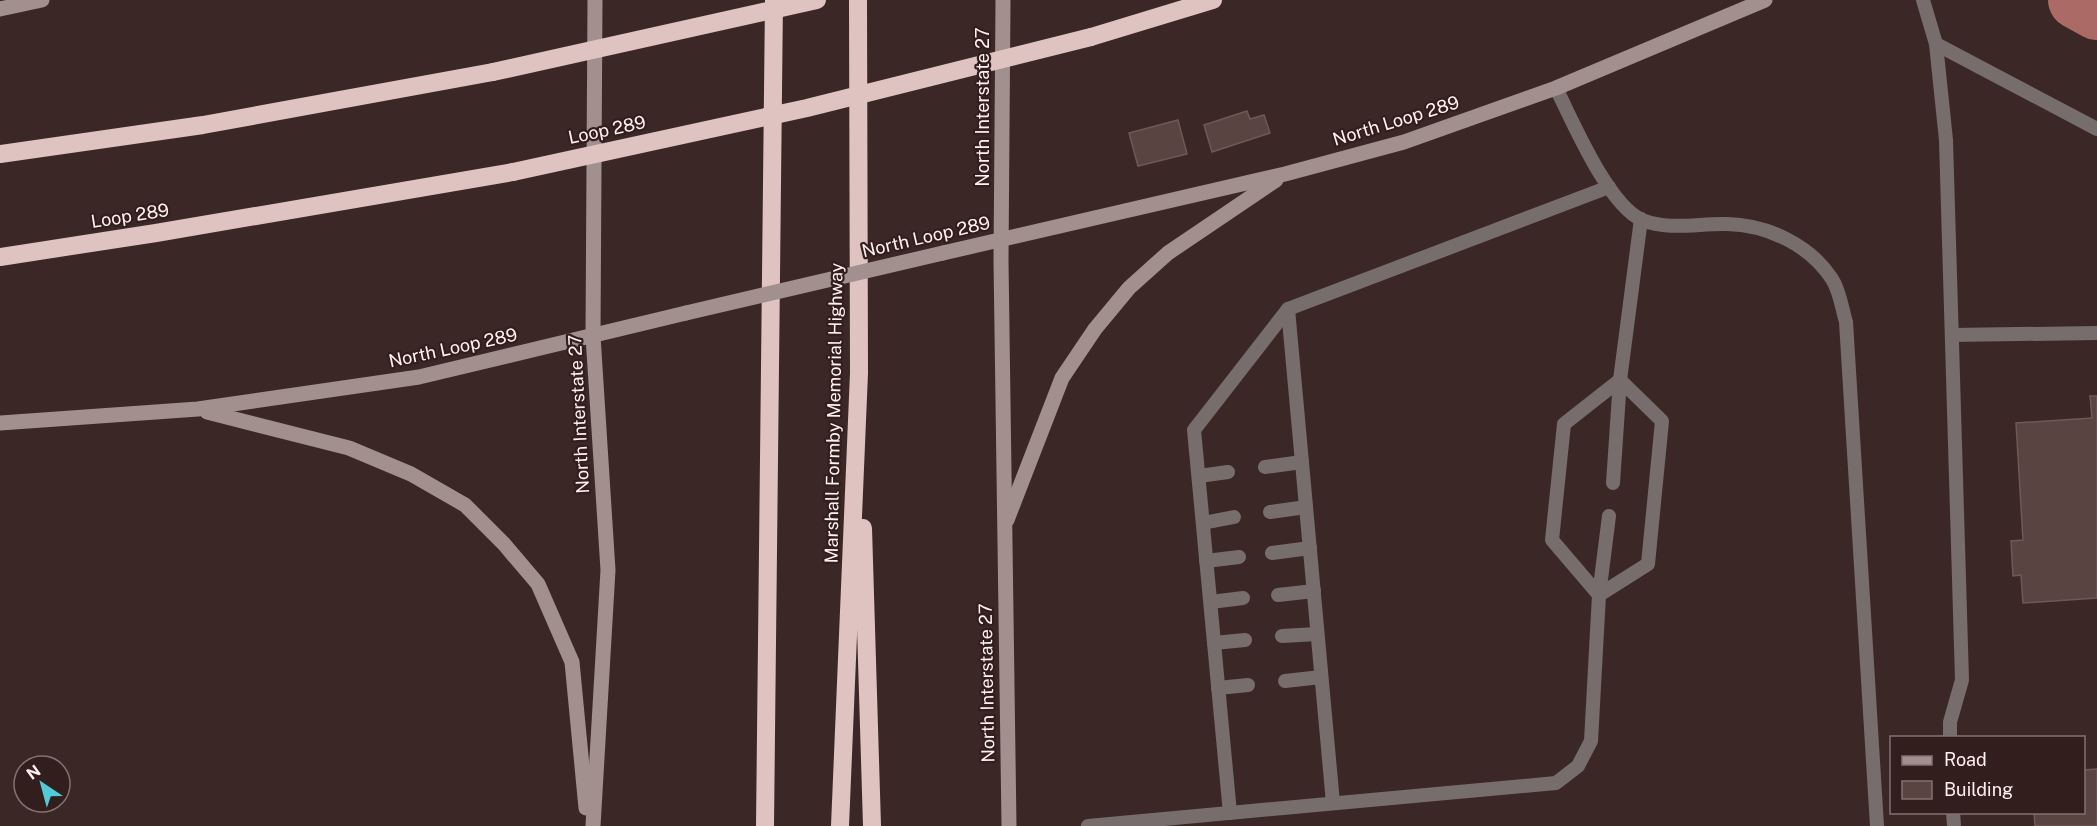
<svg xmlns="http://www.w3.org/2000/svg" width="2097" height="826" font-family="'Public Sans',sans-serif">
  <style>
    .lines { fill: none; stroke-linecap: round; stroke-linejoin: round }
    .river { stroke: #ab6a66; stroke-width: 58 }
    .building { fill: #594442; stroke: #6f5857; stroke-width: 1.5 }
    .service { stroke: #776d6c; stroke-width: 14 }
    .secondary { stroke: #a1908e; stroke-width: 15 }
    .motorway { stroke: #dec3c1; stroke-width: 18 }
    .secondary-bridge { stroke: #a1908e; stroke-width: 15 }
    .motorway-bridge { stroke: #dec3c1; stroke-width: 18 }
    .labels { text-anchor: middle; stroke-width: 4.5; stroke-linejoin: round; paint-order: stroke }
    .street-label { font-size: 18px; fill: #fff1f0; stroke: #311e1d }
  </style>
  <rect width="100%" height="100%" fill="#3b2826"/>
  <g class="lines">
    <polyline class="river" points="2077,0 2097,11"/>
  </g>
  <g class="building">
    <polygon points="1247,111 1250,119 1264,115 1270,133 1212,152 1204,125"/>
    <polygon points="1178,120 1187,154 1138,166 1129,133"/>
    <polygon points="2090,396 2097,396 2097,598 2023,603 2021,575 2013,576 2011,541 2023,540 2016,423 2092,418"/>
    <polygon points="2097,769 2097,826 2035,826 2034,812 2084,812 2084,770"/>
  </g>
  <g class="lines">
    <g class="service">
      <polyline points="1923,0 1936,44 1946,140 1962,680 1950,722 1950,738"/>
      <polyline points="1936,44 2097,129"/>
      <path d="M1556 88C1573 122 1608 205 1642 220 1670 231 1699 223 1727 224 1768 225 1810 245 1832 279 1840 291 1842 309 1846 322L1877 826"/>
      <polyline points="1288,309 1333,803"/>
      <polyline points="1952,335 2097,333"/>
      <polygon points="1620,380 1662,421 1648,564 1599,595 1552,540 1564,424"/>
      <polyline points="1265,467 1302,462"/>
      <polyline points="1199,476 1228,472"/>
      <polyline points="1613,483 1620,380 1641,219"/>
      <polyline points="1270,512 1306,507"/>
      <polyline points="1203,523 1234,517"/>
      <polyline points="1272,553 1310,548"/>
      <polyline points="1206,561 1239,557"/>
      <polyline points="1278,595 1314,591"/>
      <polyline points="1211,602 1243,598"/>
      <polyline points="1282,636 1317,634"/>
      <polyline points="1214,643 1245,640"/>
      <polyline points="1285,681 1321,677"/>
      <polyline points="1218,688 1248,685"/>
      <polyline points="1953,812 1954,826"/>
      <polyline points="1230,813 1194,430 1288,309 1609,187"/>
      <polyline points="1088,826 1556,783 1578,766 1591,741 1599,595 1609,516"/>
    </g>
    <g class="secondary">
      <polyline points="1003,0 1001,260 1009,826"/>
      <polyline points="0,9 42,0"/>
      <polyline points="943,253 1285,174 1404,142 1556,88 1765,0"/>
      <polyline points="207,412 349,448 411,474 465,505 504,544 538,584 572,662 586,808"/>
      <polyline points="0,423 198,409 419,377 686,313"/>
      <polyline points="1007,520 1062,378 1095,329 1129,288 1168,253 1276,180"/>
      <polyline points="593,826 608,570 593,336 595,0"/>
    </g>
    <g class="motorway">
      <polyline points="1091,37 1213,0"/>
      <polyline points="0,154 203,125 493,72"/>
      <polyline points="0,257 156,233 513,172"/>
      <polyline points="863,528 872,826"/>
      <polyline points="765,826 774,0"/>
      <polyline points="840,826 859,373 858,0"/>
    </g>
    <polyline class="secondary-bridge" points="686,313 943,253"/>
    <g class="motorway-bridge">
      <polyline points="493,72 817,0"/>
      <polyline points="513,172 807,108 1091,37"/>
    </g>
  </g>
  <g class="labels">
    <g class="street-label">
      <text transform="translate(983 107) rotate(-90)" y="6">North Interstate 27</text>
      <text transform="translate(1396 121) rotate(-17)" y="6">North Loop 289</text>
      <text transform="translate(607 130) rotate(-12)" y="6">Loop 289</text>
      <text transform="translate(130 216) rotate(-9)" y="6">Loop 289</text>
      <text transform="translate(926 237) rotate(-13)" y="6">North Loop 289</text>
      <text transform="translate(453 348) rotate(-12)" y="6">North Loop 289</text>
      <text transform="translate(834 413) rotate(-89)" y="6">Marshall Formby Memorial Highway</text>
      <text transform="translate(579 414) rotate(-93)" y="6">North Interstate 27</text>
      <text transform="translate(987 683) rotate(-91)" y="6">North Interstate 27</text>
    </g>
  </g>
  <rect x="1890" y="736" width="195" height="78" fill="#311e1d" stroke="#837271" stroke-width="1.5"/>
  <rect x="1902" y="756" width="30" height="9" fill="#a1908e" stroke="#837271" stroke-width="1.5"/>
  <text x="1944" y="766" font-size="18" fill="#fff1f0">Road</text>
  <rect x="1902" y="781" width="30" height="18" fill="#594442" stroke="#837271" stroke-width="1.5"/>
  <text x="1944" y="796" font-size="18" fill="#fff1f0">Building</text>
  <g transform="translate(42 784) rotate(324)"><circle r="28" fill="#311e1d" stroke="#837271" stroke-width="1.5"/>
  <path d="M0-4.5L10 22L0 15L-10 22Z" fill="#52cbd7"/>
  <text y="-9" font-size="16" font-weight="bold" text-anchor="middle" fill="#fff1f0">N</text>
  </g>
</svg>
